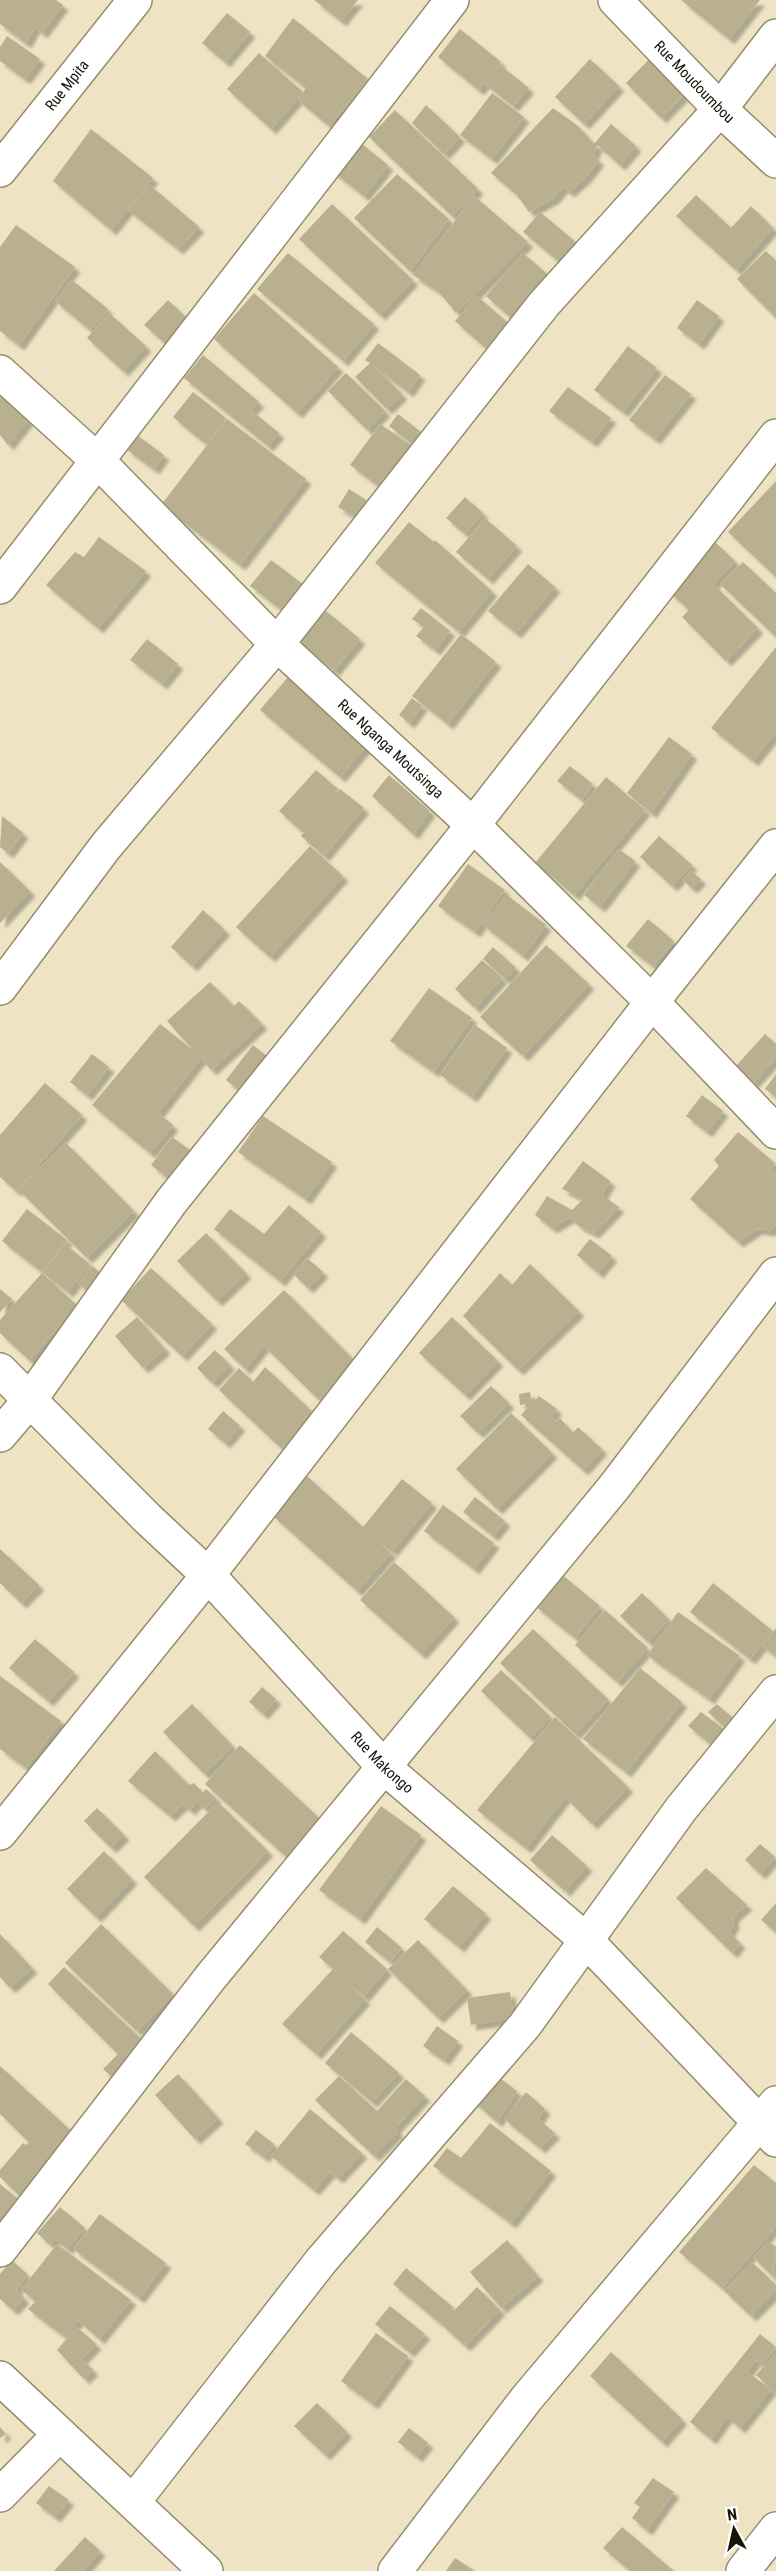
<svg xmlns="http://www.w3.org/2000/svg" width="776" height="2571" font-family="'Roboto Condensed',sans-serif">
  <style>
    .building { fill: #b9b090; filter: url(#shadow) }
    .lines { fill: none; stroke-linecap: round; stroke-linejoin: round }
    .minor-casing { stroke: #968d6e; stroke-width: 36 }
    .tertiary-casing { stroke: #968d6e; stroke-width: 36 }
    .minor { stroke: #fff; stroke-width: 33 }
    .tertiary { stroke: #fff; stroke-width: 33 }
    .labels { text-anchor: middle; stroke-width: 6; stroke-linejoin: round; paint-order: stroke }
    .street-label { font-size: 15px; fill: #171408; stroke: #fff }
  </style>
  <defs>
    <filter id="shadow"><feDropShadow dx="5.5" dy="5.5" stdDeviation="1.5" flood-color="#0004"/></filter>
  </defs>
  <rect width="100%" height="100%" fill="#eee4c3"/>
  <g class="building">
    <polygon points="0,0 56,0 63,5 42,33 35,27 26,43 0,24"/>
    <polygon points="314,0 358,0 341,21"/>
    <polygon points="681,0 760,0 729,39"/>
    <polygon points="227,13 250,32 225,62 202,43"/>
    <polygon points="293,18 368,79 329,126 298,100 306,88 265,56"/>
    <polygon points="460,29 501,62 494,70 500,65 529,88 513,106 484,83 479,90 438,57"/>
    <polygon points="7,36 40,59 25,79 0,61 0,47"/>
    <polygon points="259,53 303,92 271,129 227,89"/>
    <polygon points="654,54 689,89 661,118 626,83"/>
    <polygon points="590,59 619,86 584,124 555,97"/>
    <polygon points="492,93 524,117 492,159 460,135"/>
    <polygon points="426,105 460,137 444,154 412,123"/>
    <polygon points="553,108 578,126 594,144 611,124 636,146 620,165 597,145 593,156 599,160 587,176 569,192 563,187 554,198 529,212 516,194 491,173"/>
    <polygon points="395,110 478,189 452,216 369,137"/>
    <polygon points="91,129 153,178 111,230 53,181"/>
    <polygon points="357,140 388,165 364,196 332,171"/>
    <polygon points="397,174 449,219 410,271 354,218"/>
    <polygon points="150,185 199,227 178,249 128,210"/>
    <polygon points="696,195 731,228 751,206 773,228 736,270 676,216"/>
    <polygon points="474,196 528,242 456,313 439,292 413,275"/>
    <polygon points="332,204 413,280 380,315 299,239"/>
    <polygon points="540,212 578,244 562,264 523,232"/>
    <polygon points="16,225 75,267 19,345 0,331 0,247"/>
    <polygon points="766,251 776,261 776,318 737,279"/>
    <polygon points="288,253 374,324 343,361 257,289"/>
    <polygon points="523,253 552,278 514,321 486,296"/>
    <polygon points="72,280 108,309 90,330 55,301"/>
    <polygon points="254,293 338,367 297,413 214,339"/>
    <polygon points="477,296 513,327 491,353 455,321"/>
    <polygon points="168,300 190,321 167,345 144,325"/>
    <polygon points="697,300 719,316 699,344 677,328"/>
    <polygon points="109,313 146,346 123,371 87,338"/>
    <polygon points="378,343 420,375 408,392 374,366 402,394 387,409 355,377 370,363 365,360"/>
    <polygon points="628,346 657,368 623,412 594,390"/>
    <polygon points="203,355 259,402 251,410 279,433 268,446 184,378"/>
    <polygon points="346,373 385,411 367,430 328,391"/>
    <polygon points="665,375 691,394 655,439 629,420"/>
    <polygon points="568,387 611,418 592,442 549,411"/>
    <polygon points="193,392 226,418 206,444 173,417"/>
    <polygon points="0,396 28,420 8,445 0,435"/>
    <polygon points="398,414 421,432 412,444 389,426"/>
    <polygon points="227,419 306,479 240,565 161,505"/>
    <polygon points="380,424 414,447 383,489 350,465"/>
    <polygon points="137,435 164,455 154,469 126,449"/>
    <polygon points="776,481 776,577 728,532"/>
    <polygon points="349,489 371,503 360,520 338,507"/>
    <polygon points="465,497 483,513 465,534 446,518"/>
    <polygon points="485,518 517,546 488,579 456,552"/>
    <polygon points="409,522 434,542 435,540 492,591 459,632 375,563"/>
    <polygon points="99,537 146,571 98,628 46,585 75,552 84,557"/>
    <polygon points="715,542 735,561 709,589 714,585 758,628 726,661 682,617 689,610 669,592"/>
    <polygon points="271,560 312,591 291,617 250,586"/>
    <polygon points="743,562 776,593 776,637 720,584"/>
    <polygon points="528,564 555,587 516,633 488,611"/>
    <polygon points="421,608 450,631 435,650 416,636 424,627 412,619"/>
    <polygon points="325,610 360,639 334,671 299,641"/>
    <polygon points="461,634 496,662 448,724 412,696"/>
    <polygon points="147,639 178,664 162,684 130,660"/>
    <polygon points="776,647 776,732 753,761 711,728"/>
    <polygon points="288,677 367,745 340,777 260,710"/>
    <polygon points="412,698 422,706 409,723 399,715"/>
    <polygon points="669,737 692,754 651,813 627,793"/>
    <polygon points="570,766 593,784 582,800 557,781"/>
    <polygon points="316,770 338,789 301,831 279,811"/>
    <polygon points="389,775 430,811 413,834 372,796"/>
    <polygon points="606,777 645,810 574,895 535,863"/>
    <polygon points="340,789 364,808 324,856 301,836"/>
    <polygon points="2,816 23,833 8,853 0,847"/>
    <polygon points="659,836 692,865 672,886 640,857"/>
    <polygon points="310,846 343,876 270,957 236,927"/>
    <polygon points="619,849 635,861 600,907 584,895"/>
    <polygon points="0,862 30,891 0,923"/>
    <polygon points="468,864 505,890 475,932 438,906"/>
    <polygon points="691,871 701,879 692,888 683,881"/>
    <polygon points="507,895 546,925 523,956 483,925"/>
    <polygon points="203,910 225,930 192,966 171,947"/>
    <polygon points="648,919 674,941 653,966 626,946"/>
    <polygon points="546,945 589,984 523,1056 480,1017"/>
    <polygon points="493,947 516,968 505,979 483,959"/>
    <polygon points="482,960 502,978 475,1008 455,989"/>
    <polygon points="210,982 234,1006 239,1001 262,1024 211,1070 201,1058 158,1113 173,1125 150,1153 92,1105 160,1024 194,1051 167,1021"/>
    <polygon points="429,988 472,1018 434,1072 390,1041"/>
    <polygon points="475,1025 507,1048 472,1097 440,1075"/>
    <polygon points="765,1034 776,1044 776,1058 753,1083 735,1067"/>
    <polygon points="253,1045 273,1061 246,1096 226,1080"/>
    <polygon points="92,1054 109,1067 87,1095 70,1082"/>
    <polygon points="776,1074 776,1097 765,1089"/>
    <polygon points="45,1083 82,1115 16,1191 0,1177 0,1135"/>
    <polygon points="702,1095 723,1111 707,1132 686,1116"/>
    <polygon points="263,1116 332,1162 306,1199 238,1152"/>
    <polygon points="738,1132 775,1163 770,1170 776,1174 776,1224 770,1231 757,1229 738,1242 690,1199 719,1166 714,1160"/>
    <polygon points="172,1137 190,1150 169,1179 151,1165"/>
    <polygon points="66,1143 134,1211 87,1258 18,1189"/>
    <polygon points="583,1161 610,1181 602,1195 619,1207 594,1233 579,1226 570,1217 552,1228 535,1215 547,1196 572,1210 583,1199 562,1189"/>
    <polygon points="289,1205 321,1232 280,1281 214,1229 230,1209 264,1234"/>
    <polygon points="27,1209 67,1240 42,1272 2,1241"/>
    <polygon points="206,1233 246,1273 217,1301 177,1261"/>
    <polygon points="590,1239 612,1256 598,1273 577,1255"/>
    <polygon points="65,1244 90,1264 68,1292 43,1273"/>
    <polygon points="307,1258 323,1272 308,1288 293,1274"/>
    <polygon points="530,1264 579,1311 518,1370 463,1316 500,1273 512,1285"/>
    <polygon points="92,1266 101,1273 88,1291 78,1284"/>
    <polygon points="151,1268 212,1324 182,1356 121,1300"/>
    <polygon points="42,1273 78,1306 29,1360 0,1333 0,1320"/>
    <polygon points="0,1289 12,1299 0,1312"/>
    <polygon points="284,1290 357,1363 319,1400 264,1346 245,1369 224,1349"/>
    <polygon points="137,1317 165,1349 143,1368 115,1336"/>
    <polygon points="452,1317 498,1361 465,1395 419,1353"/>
    <polygon points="215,1350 230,1365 212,1383 197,1368"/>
    <polygon points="265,1367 315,1414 282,1449 219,1390 239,1368 253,1382"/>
    <polygon points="491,1386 509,1403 478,1433 460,1416"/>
    <polygon points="530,1392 532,1403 520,1405 519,1394"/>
    <polygon points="539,1396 557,1409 551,1416 556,1422 560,1418 573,1433 578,1427 602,1449 583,1470 521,1415"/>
    <polygon points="223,1411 240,1426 225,1443 208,1429"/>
    <polygon points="511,1413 552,1453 497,1509 456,1469"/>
    <polygon points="307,1476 363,1527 402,1479 432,1503 392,1551 375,1538 391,1553 357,1591 272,1515"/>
    <polygon points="475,1497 505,1521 493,1536 463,1512"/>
    <polygon points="443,1505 494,1543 474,1569 424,1531"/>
    <polygon points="0,1549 39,1585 21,1603 0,1583"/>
    <polygon points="394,1562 454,1617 421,1654 360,1600"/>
    <polygon points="561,1574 600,1606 575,1638 535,1606"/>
    <polygon points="713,1583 773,1631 750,1659 690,1612"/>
    <polygon points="642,1593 669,1619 648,1642 620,1616"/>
    <polygon points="605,1610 648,1648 617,1682 575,1645"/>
    <polygon points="678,1612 740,1656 709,1699 647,1655"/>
    <polygon points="776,1628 776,1656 762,1646"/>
    <polygon points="533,1629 608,1699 575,1734 500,1663"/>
    <polygon points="35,1639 74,1672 48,1701 9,1668"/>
    <polygon points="640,1668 682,1702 626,1772 583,1739"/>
    <polygon points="501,1670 551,1717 530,1738 481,1691"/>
    <polygon points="0,1676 61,1721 26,1768 0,1749"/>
    <polygon points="262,1687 276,1699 263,1714 249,1702"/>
    <polygon points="192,1704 233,1746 204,1774 163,1732"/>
    <polygon points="717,1704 735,1720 726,1729 708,1712"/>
    <polygon points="701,1712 725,1730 713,1746 688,1726"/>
    <polygon points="555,1717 628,1787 592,1824 565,1797 526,1848 477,1810"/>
    <polygon points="240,1745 326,1824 292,1862 205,1784"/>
    <polygon points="155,1751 189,1785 194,1783 203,1793 206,1789 216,1798 205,1809 197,1802 190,1810 183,1804 170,1816 128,1781"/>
    <polygon points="218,1802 268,1851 194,1926 144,1877"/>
    <polygon points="381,1806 421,1835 360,1919 319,1890"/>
    <polygon points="97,1808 124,1835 111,1848 84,1821"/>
    <polygon points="552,1835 587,1866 565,1891 530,1860"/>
    <polygon points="760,1844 775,1857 760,1874 745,1860"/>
    <polygon points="104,1851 132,1879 96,1917 67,1889"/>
    <polygon points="706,1868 747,1905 733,1917 734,1924 729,1932 740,1943 732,1953 676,1898"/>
    <polygon points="453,1886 486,1914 459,1947 424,1919"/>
    <polygon points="776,1903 776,1932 761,1920"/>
    <polygon points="101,1924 173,1994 137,2031 65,1963"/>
    <polygon points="377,1927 402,1948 390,1962 365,1942"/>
    <polygon points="343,1931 387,1969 364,1996 347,1983 365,1999 316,2054 282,2024 333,1969 319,1957"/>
    <polygon points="0,1934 32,1968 10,1988 0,1977"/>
    <polygon points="418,1940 467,1990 438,2018 388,1969"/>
    <polygon points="64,1967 150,2047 117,2082 103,2069 118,2054 48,1984"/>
    <polygon points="510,1992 514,2018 471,2025 467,1998"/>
    <polygon points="437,2026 458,2041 444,2060 423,2046"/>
    <polygon points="351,2032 399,2073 372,2102 325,2063"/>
    <polygon points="0,2066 78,2137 22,2198 0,2177 0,2170 23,2143 26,2145 29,2142 0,2114"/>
    <polygon points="493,2073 517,2091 497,2122 471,2099"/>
    <polygon points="178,2074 218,2118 195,2139 155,2095"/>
    <polygon points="339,2076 377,2111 406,2079 425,2096 395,2128 398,2132 374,2156 315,2100"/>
    <polygon points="526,2092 545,2109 538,2119 555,2133 540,2148 504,2119"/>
    <polygon points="310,2109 362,2153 338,2178 330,2172 314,2190 271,2156"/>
    <polygon points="490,2123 551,2171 511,2223 433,2166 447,2148 461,2158"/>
    <polygon points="256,2130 274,2144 264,2157 245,2144"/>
    <polygon points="754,2165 776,2183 776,2226 722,2288 679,2252"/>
    <polygon points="0,2184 24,2204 0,2232"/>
    <polygon points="60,2207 85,2228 67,2249 55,2239 50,2245 37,2233"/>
    <polygon points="100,2214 166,2263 139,2298 73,2249"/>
    <polygon points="507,2240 538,2276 501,2308 470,2272"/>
    <polygon points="769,2241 776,2247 774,2278 753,2257"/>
    <polygon points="57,2244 131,2300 99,2339 78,2320 65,2337 28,2309 36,2301 21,2290"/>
    <polygon points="12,2260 28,2275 16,2290 24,2298 13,2310 0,2299 0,2274"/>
    <polygon points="752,2262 776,2285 776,2291 751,2316 724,2291"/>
    <polygon points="406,2268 453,2307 440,2323 393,2284"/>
    <polygon points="477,2287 500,2310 465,2346 441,2324"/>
    <polygon points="390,2306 425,2334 409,2352 375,2324"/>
    <polygon points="77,2327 96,2344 82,2359 93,2370 84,2379 57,2350"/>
    <polygon points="376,2333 408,2356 373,2404 341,2381"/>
    <polygon points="760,2334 776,2347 762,2365 756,2360 747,2372 771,2389 740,2428 727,2417 711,2439 690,2422"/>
    <polygon points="611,2352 682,2419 662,2442 590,2376"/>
    <polygon points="776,2353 776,2394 756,2375"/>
    <polygon points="317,2403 347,2432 325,2455 294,2426"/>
    <polygon points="0,2427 6,2434 0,2438"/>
    <polygon points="409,2428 428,2443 417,2457 398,2442"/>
    <polygon points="653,2478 674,2492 647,2530 632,2518 640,2507 634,2503"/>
    <polygon points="49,2486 69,2500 55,2517 36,2503"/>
    <polygon points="622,2527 674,2571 630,2571 603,2548"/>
    <polygon points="85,2537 100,2551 83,2571 54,2571"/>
    <polygon points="455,2558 475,2571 446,2571"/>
  </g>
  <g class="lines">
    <defs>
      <g id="minor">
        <path id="s1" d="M615 0 720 109 776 161"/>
        <path id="s2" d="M0 170 135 0"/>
        <path id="s3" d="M0 372 98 461 277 644 473 825 652 1002 776 1132"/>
        <polyline points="0,587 452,0"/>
        <polyline points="0,988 106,846 277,644 544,304 720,109 776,36"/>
        <path id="s4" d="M0 1370 147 1518 208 1575 385 1768 585 1939 776 2140"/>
        <polyline points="0,1435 29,1401 171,1202 473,825 776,436"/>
        <polyline points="0,1833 208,1575 652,1002 776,846"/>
        <polyline points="0,2250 210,1978 615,1486 776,1274"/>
        <polyline points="0,2495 59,2435"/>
        <polyline points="134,2501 321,2261 525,2025 681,1809 776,1692"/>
        <polyline points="395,2571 527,2398 776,2103"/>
        <polyline points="743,2571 776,2529"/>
      </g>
      <polyline id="tertiary" points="0,2378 206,2571"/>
    </defs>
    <use href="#minor" class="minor-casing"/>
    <use href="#tertiary" class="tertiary-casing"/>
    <use href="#minor" class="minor"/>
    <use href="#tertiary" class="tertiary"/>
  </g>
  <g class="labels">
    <g class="street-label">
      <text dy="5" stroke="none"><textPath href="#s1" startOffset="114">Rue Moudoumbou</textPath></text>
      <text dy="5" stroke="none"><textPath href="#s2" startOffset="108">Rue Mpita</textPath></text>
      <text dy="5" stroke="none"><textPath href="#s3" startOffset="543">Rue Nganga Moutsinga</textPath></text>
      <text dy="5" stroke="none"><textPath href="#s4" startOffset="548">Rue Makongo</textPath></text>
    </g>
  </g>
  <g transform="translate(734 2529) rotate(352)" stroke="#ffffff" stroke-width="4.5" paint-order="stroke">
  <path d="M0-4.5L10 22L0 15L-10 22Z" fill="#171408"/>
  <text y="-9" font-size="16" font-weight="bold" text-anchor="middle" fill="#171408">N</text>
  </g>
</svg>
